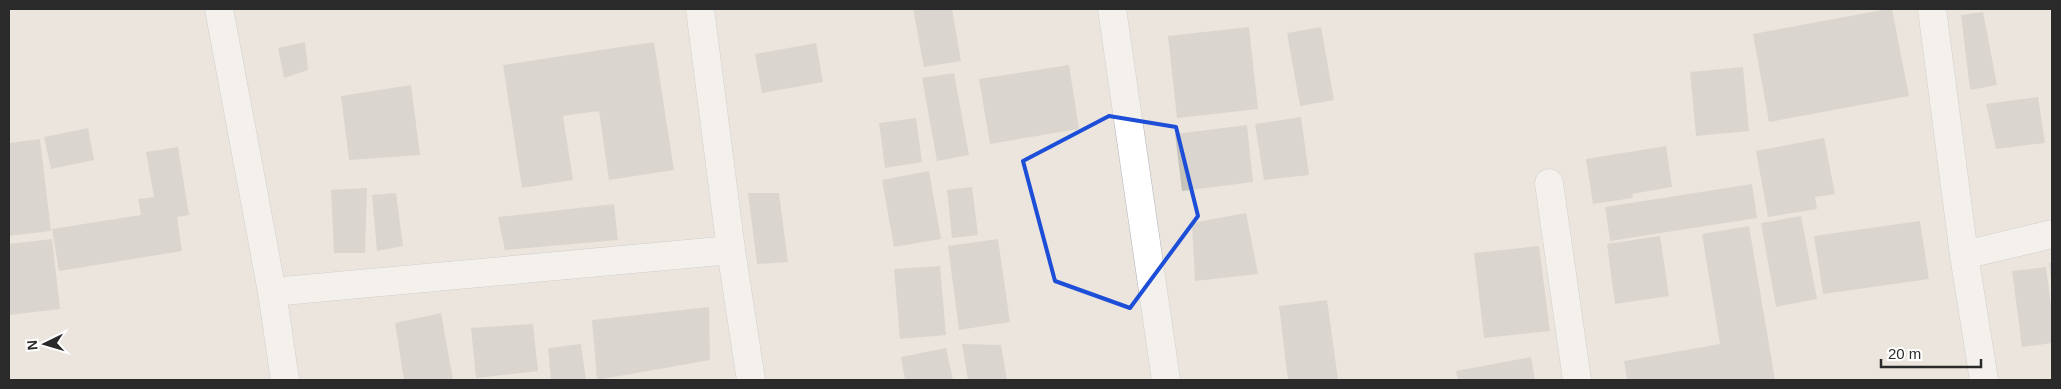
<svg xmlns="http://www.w3.org/2000/svg" width="2061" height="389" font-family="Helvetica,sans-serif">
  <style>
    .building { fill: #c6c2bc }
    .lines { fill: none; stroke-linecap: round; stroke-linejoin: round }
    .minor-casing { stroke: #b0b3bc; stroke-width: 29 }
    .tertiary-casing { stroke: #b0b3bc; stroke-width: 29 }
    .minor { stroke: #fff; stroke-width: 28 }
    .tertiary { stroke: #fff; stroke-width: 28 }
    .marked { fill: none; stroke: #1d4ed8; stroke-width: 4; stroke-linejoin: round }
  </style>
  <rect width="100%" height="100%" fill="#ebe5dd"/>
  <g class="building">
    <polygon points="913,9 952,9 961,61 924,67"/>
    <polygon points="1888,9 1892,9 1909,96 1769,122 1753,34"/>
    <polygon points="1983,12 1997,85 1970,90 1961,15"/>
    <polygon points="1249,27 1258,109 1177,118 1168,36"/>
    <polygon points="1321,27 1334,100 1300,106 1287,33"/>
    <polygon points="305,42 308,70 284,78 278,48"/>
    <polygon points="654,42 674,170 609,180 599,111 563,116 573,180 522,188 503,65"/>
    <polygon points="816,43 823,82 762,93 755,54"/>
    <polygon points="1069,65 1079,129 990,144 979,79"/>
    <polygon points="1743,67 1749,131 1696,136 1690,72"/>
    <polygon points="954,73 969,155 937,161 922,78"/>
    <polygon points="411,85 420,155 349,160 341,96"/>
    <polygon points="2038,97 2045,143 1996,149 1986,104"/>
    <polygon points="1301,117 1309,175 1264,180 1255,124"/>
    <polygon points="916,118 922,162 885,168 879,123"/>
    <polygon points="1247,125 1253,182 1182,191 1175,134"/>
    <polygon points="88,128 94,160 51,169 44,137"/>
    <polygon points="1824,138 1835,194 1815,197 1817,209 1768,217 1756,151"/>
    <polygon points="40,139 51,231 9,236 9,143"/>
    <polygon points="1666,146 1672,187 1632,194 1633,198 1593,204 1586,159"/>
    <polygon points="178,147 189,215 177,217 182,251 59,271 52,229 141,215 138,199 154,197 146,152"/>
    <polygon points="929,171 941,239 894,247 882,180"/>
    <polygon points="1752,184 1757,218 1610,241 1605,207"/>
    <polygon points="972,187 978,235 952,238 947,190"/>
    <polygon points="367,188 365,253 334,253 331,190"/>
    <polygon points="396,193 403,246 377,251 372,195"/>
    <polygon points="748,193 779,193 788,262 757,264"/>
    <polygon points="614,204 618,240 505,250 498,217"/>
    <polygon points="1246,213 1258,274 1195,281 1192,223"/>
    <polygon points="1801,216 1817,299 1776,307 1761,223"/>
    <polygon points="1920,221 1929,279 1823,294 1814,236"/>
    <polygon points="1749,226 1775,380 1627,380 1624,361 1720,344 1702,234"/>
    <polygon points="1660,236 1669,296 1615,304 1607,244"/>
    <polygon points="52,239 60,309 9,315 9,244"/>
    <polygon points="998,239 1010,322 959,330 948,246"/>
    <polygon points="1539,246 1550,331 1484,338 1474,253"/>
    <polygon points="2052,262 2052,280 2051,280 2049,263"/>
    <polygon points="940,266 946,335 900,339 894,269"/>
    <polygon points="2046,267 2052,314 2052,343 2022,347 2012,271"/>
    <polygon points="1327,300 1338,379 1288,380 1279,306"/>
    <polygon points="709,307 710,360 597,380 592,320"/>
    <polygon points="441,313 453,380 404,380 395,323"/>
    <polygon points="533,324 538,371 476,378 471,328"/>
    <polygon points="581,344 586,380 551,380 548,348"/>
    <polygon points="962,344 1001,345 1007,380 968,380"/>
    <polygon points="946,348 953,380 905,380 901,357"/>
    <polygon points="1531,357 1535,380 1458,380 1456,371"/>
  </g>
  <g class="lines">
    <defs>
      <g id="minor">
        <polyline points="700,9 731,250 751,380"/>
        <polyline points="1112,9 1166,380"/>
        <polyline points="1932,9 1964,255 1984,380"/>
        <polyline points="1549,183 1577,380"/>
        <polyline points="1964,255 2052,234"/>
        <polyline points="272,292 731,250"/>
      </g>
      <polyline id="tertiary" points="219,9 272,292 285,380"/>
    </defs>
    <use href="#minor" class="minor-casing"/>
    <use href="#tertiary" class="tertiary-casing"/>
    <use href="#minor" class="minor"/>
    <use href="#tertiary" class="tertiary"/>
  </g>
  <path d="M0 0H2061V389H0ZM1109 116 1176 127 1198 216 1130 308 1055 281 1023 161Z" fill="#ebe5dd" fill-opacity=".55" fill-rule="evenodd"/>
  <path class="marked" d="M1109 116 1176 127 1198 216 1130 308 1055 281 1023 161Z"/>
  <rect width="2061" height="389" fill="none" stroke="#2a2a2a" stroke-width="20"/>
  <g transform="translate(45 344) rotate(265)" stroke="#ffffff" stroke-width="4" paint-order="stroke">
  <path d="M0-4L9 19L0 12L-9 19Z" fill="#2a2a2a"/>
  <text y="-8" font-size="14" font-weight="bold" text-anchor="middle" fill="#2a2a2a">N</text>
  </g>
  <path d="M1881 359v8h100v-8" fill="none" stroke="#2a2a2a" stroke-width="2.5"/>
  <text x="1888" y="359" font-size="15" fill="#2a2a2a" stroke="#ffffff" stroke-width="4" paint-order="stroke">20 m</text>
</svg>
